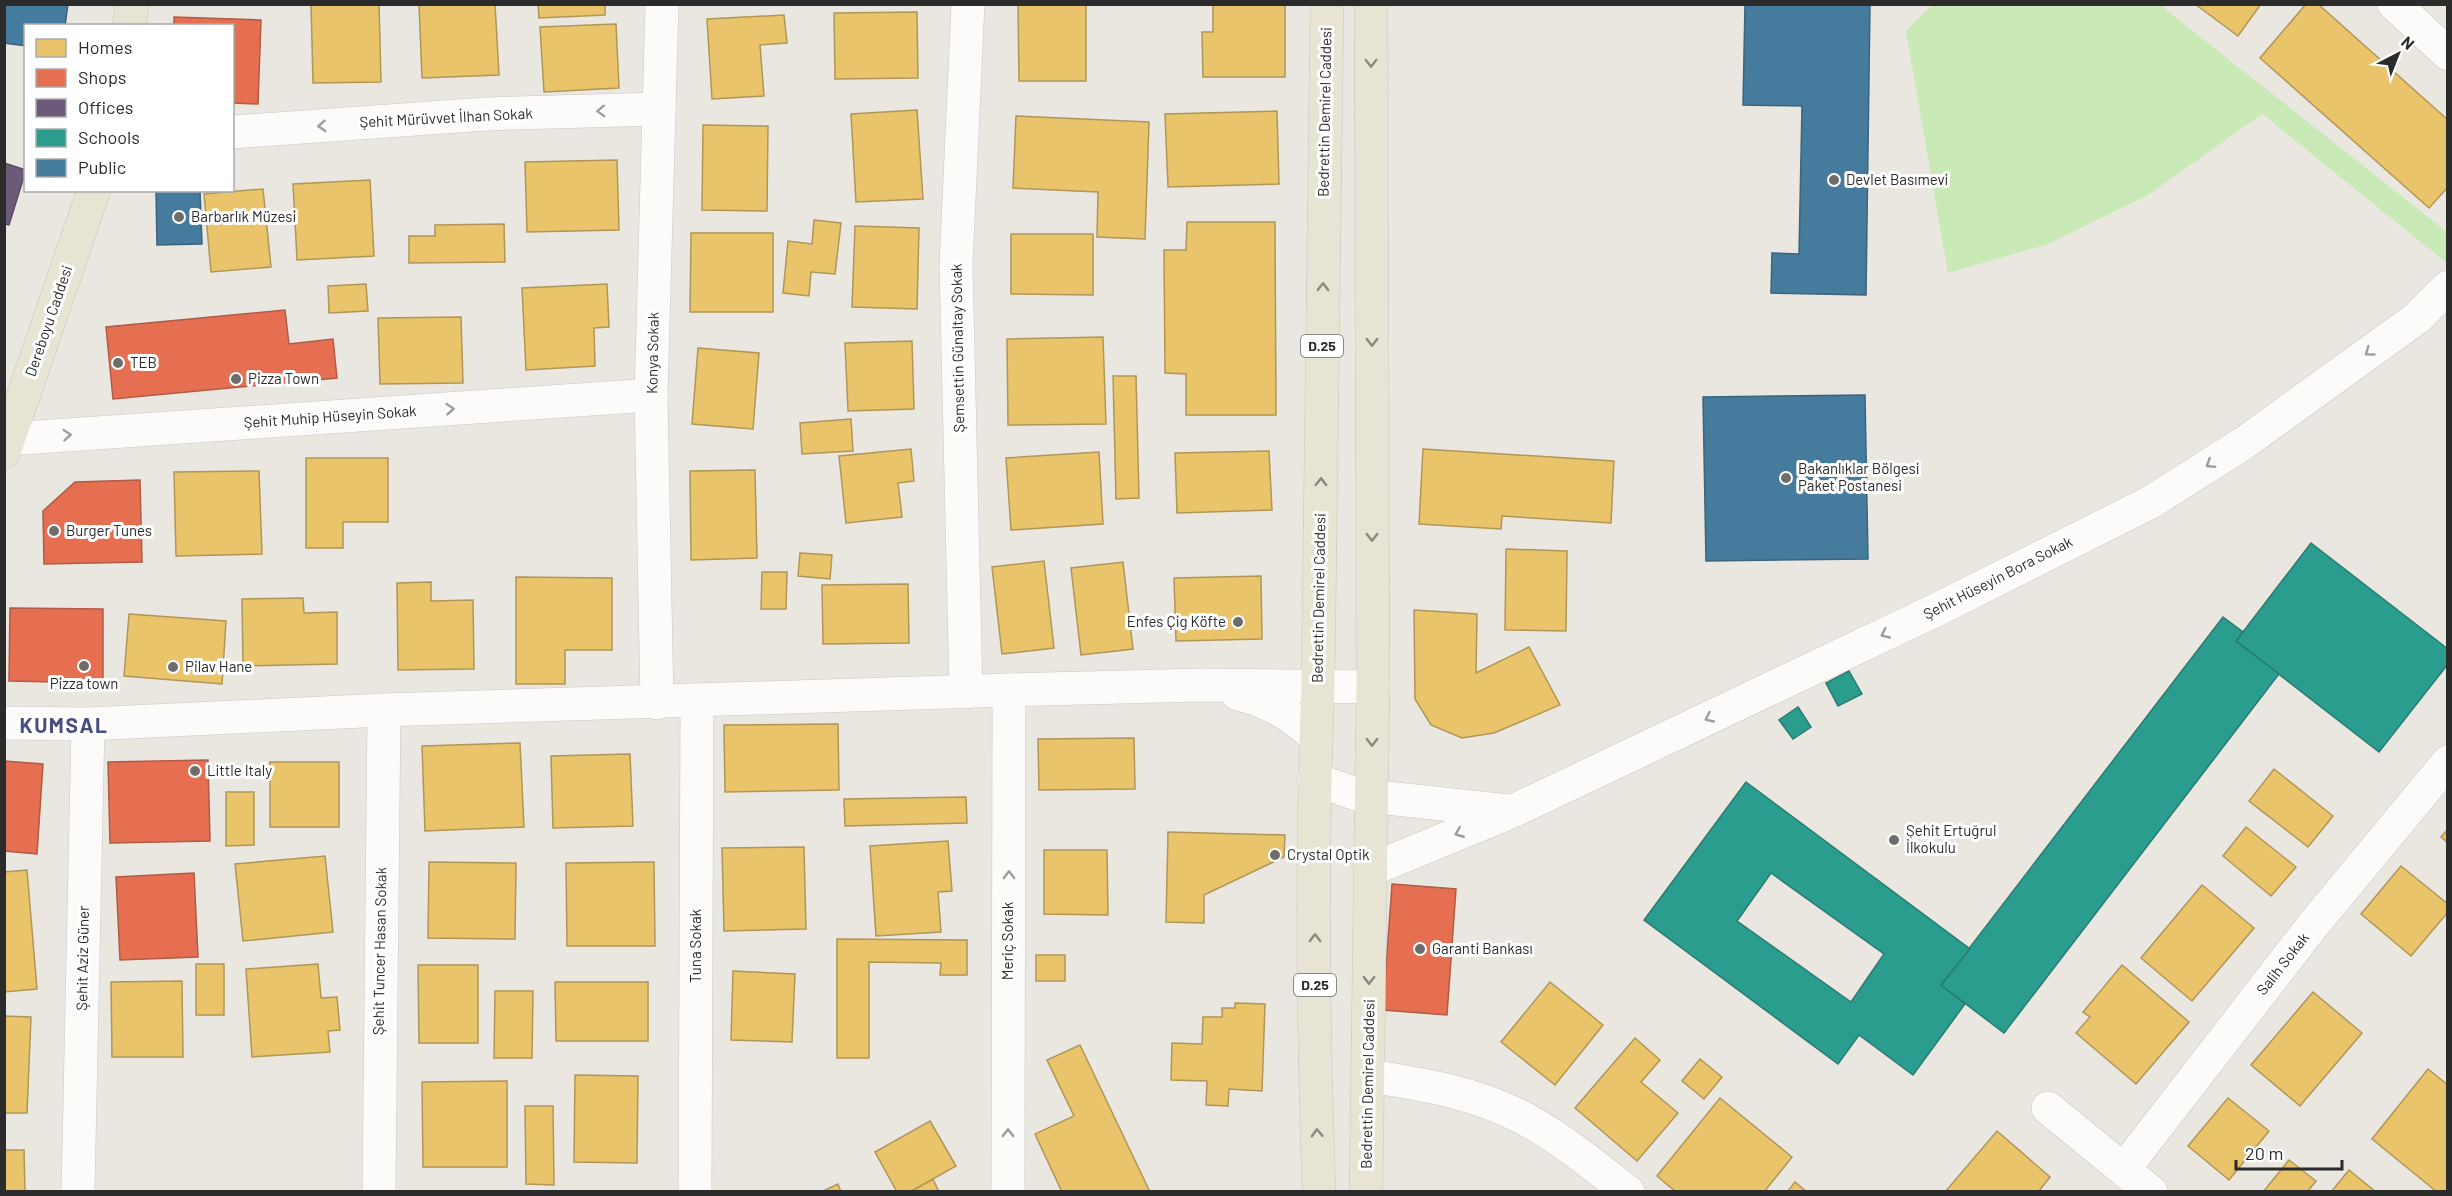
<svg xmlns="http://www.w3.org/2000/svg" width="2452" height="1196" font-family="Barlow,sans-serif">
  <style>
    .green { fill: #c9e9b7 }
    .homes { fill: #e9c46a; stroke: #b09657; stroke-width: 1.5 }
    .shops { fill: #e76f51; stroke: #af5b46; stroke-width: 1.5 }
    .offices { fill: #6d597a; stroke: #594b62; stroke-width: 1.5 }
    .schools { fill: #2a9d8f; stroke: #2a7b71; stroke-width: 1.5; fill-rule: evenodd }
    .public { fill: #457b9d; stroke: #3d637b; stroke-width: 1.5 }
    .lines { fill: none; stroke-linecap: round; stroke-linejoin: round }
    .minor-casing { stroke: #c7c6c6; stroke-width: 34 }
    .major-casing { stroke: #c5c4c2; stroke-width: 34 }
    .minor { stroke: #fcfbfa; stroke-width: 33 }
    .major { stroke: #e8e4d3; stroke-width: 33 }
    .oneway { stroke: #8a887f }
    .oneway2 { stroke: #9e9d9d }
    .poi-dot { fill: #6e6d6b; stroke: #fff; stroke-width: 2 }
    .labels { text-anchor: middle; stroke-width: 6; stroke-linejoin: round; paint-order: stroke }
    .shield { fill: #fff; stroke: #6b6b6b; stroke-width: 1.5 }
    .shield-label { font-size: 14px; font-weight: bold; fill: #2b2b2b }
    .street-label { font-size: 15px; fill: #2b2b2b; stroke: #fff }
    .poi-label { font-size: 15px; fill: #2b2b2b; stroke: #fff; text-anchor: start }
    .district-label { font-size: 21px; font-weight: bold; letter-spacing: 1.5px; fill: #474f81; stroke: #fff }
  </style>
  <rect width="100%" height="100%" fill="#eae7e1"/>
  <polygon class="green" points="1932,5 2160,5 2447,232 2447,263 2262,114 2148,195 2048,244 1948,273 1906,31"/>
  <g class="homes">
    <polygon points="311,4 379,4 381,82 313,83"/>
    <polygon points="419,4 495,4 499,75 422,78"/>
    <polygon points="538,4 605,4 605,15 539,18"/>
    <polygon points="1018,4 1086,4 1086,81 1019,81"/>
    <polygon points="1213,4 1285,4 1285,77 1203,77 1202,32 1213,32"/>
    <polygon points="2195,4 2261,4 2238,36"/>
    <polygon points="2306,4 2318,4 2448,120 2448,187 2429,208 2260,58"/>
    <polygon points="917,12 918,78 835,79 834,13"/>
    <polygon points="784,15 787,43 760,45 764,96 712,99 707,19"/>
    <polygon points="616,24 619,88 544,92 540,27"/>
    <polygon points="917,110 923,199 856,202 851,114"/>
    <polygon points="1277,111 1279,184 1168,187 1165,114"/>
    <polygon points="1016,116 1149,122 1145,239 1097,237 1098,192 1013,188"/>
    <polygon points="703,125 768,126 767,211 702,210"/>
    <polygon points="617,160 619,230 527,232 525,162"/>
    <polygon points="370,180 374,256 297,260 293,184"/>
    <polygon points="263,189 271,267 211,272 204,194"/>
    <polygon points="814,220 841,223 835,274 811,272 809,296 783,293 788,241 812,244"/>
    <polygon points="1187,222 1275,222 1276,415 1186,415 1186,374 1165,373 1164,250 1186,250"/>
    <polygon points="504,224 505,262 409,263 409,236 435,236 435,225"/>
    <polygon points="855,226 919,228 917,309 852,307"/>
    <polygon points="691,233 773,233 773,312 690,312"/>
    <polygon points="1011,234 1093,234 1093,295 1011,294"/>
    <polygon points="366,284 368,311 329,313 328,286"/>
    <polygon points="607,284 609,327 594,328 595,366 526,370 522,288"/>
    <polygon points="461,317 463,383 380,384 378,318"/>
    <polygon points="1103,337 1106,424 1008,425 1007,339"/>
    <polygon points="912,341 914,409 848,411 845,343"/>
    <polygon points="698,348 759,353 753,429 692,424"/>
    <polygon points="1113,376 1136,376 1139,498 1116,499"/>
    <polygon points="851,419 853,451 802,454 800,423"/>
    <polygon points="911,449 914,481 898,483 902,517 846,523 839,456"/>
    <polygon points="1423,449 1614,461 1611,523 1502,516 1501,529 1419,524"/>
    <polygon points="1269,451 1272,510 1177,513 1175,453"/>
    <polygon points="1099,452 1103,524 1011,530 1006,458"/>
    <polygon points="306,458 388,458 388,522 343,522 343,548 306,548"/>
    <polygon points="755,470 757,558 691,560 690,471"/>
    <polygon points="259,471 262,554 176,556 174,472"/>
    <polygon points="1506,549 1567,551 1566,631 1505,630"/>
    <polygon points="800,553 832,555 830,579 798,576"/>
    <polygon points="1044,561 1054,648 1002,654 992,567"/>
    <polygon points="1123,562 1133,649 1081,655 1071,568"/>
    <polygon points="762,572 787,572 786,609 761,609"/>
    <polygon points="1261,576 1262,639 1176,641 1174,578"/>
    <polygon points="516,577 612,578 612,650 565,650 565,684 516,684"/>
    <polygon points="431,582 431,601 473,600 474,669 398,670 397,583"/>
    <polygon points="908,584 909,643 823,644 822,585"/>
    <polygon points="303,598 304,613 337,612 337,664 243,666 242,599"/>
    <polygon points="1414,610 1477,614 1476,673 1529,647 1560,705 1494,733 1462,738 1431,725 1415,699"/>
    <polygon points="129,614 226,621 222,684 124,676"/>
    <polygon points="838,724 839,790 725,792 724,725"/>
    <polygon points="1134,738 1135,789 1039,790 1038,739"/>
    <polygon points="520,743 524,827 425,831 422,746"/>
    <polygon points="630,754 633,826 553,828 551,756"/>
    <rect x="270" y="762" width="69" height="65"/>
    <polygon points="2274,769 2333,816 2308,847 2249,801"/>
    <polygon points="226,792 254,792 254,845 226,846"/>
    <polygon points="966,797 967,823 845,826 844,799"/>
    <polygon points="2246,827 2296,867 2271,896 2223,856"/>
    <polygon points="2448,829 2448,843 2441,837"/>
    <polygon points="1168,832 1285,835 1284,857 1204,895 1204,923 1166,922"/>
    <polygon points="948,841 952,891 938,892 941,932 876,936 870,846"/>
    <polygon points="804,847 806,929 724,931 722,848"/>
    <polygon points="1044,850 1107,850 1108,915 1044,914"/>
    <polygon points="325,856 333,932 243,941 235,864"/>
    <polygon points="429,862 516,863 515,939 428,938"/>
    <polygon points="654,862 655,946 567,946 566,863"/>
    <polygon points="2401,866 2448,904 2448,912 2411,956 2361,914"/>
    <polygon points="27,870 37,989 4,992 4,872"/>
    <polygon points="2202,885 2254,928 2192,1001 2141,958"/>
    <polygon points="837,939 967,940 967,975 940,975 941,963 869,962 869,1058 837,1058"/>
    <rect x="1036" y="955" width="29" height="26"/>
    <rect x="196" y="964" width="28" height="51"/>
    <polygon points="318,964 321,998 337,997 340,1030 328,1031 330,1052 252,1057 246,969"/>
    <polygon points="418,965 478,965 478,1043 419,1043"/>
    <polygon points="2122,965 2189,1022 2136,1084 2076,1033 2090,1017 2083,1012"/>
    <polygon points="733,971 795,974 792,1042 731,1040"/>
    <polygon points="182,981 183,1057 112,1057 111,982"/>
    <polygon points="555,982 648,982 648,1041 556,1041"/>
    <polygon points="1550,982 1603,1025 1555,1085 1501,1042"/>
    <polygon points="495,991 533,991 532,1058 494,1058"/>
    <polygon points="2313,992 2362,1033 2300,1106 2251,1065"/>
    <polygon points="1235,1003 1265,1004 1262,1091 1229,1089 1228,1106 1206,1105 1207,1081 1171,1080 1172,1043 1202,1044 1203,1017 1222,1017 1222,1008 1235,1008"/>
    <polygon points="4,1016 31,1017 27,1113 4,1113"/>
    <polygon points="1635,1038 1660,1060 1641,1082 1678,1113 1637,1161 1575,1108"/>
    <polygon points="1080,1045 1150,1192 1062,1192 1035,1134 1074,1116 1047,1060"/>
    <polygon points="1700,1059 1722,1077 1704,1099 1682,1081"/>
    <polygon points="2428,1069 2448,1085 2448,1192 2437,1192 2372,1139"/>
    <polygon points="575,1075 638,1076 637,1163 574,1162"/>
    <polygon points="507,1081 507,1167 423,1167 422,1082"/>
    <polygon points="1720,1098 1792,1157 1764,1192 1676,1192 1657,1176"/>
    <polygon points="2228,1098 2269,1131 2229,1180 2188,1146"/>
    <polygon points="525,1106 553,1106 554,1185 526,1184"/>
    <polygon points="930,1121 956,1166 910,1192 897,1192 875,1152"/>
    <polygon points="1997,1131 2050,1177 2038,1192 1945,1192"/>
    <polygon points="4,1150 24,1150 25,1192 4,1192"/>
    <polygon points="2289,1160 2316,1181 2307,1192 2263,1192"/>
    <polygon points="2349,1170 2376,1192 2331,1192"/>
    <polygon points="933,1179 939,1192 910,1192"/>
    <polygon points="1795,1182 1807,1192 1787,1192"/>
    <polygon points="838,1184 841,1192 821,1192"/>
  </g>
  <g class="shops">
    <polygon points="174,17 261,20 258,104 232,103 232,26 174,26"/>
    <polygon points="285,310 289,344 333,339 337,378 113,399 106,327"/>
    <polygon points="140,480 142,562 44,564 43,511 75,482"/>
    <polygon points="10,608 103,609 103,683 9,681"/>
    <polygon points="208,760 210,841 110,843 108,762"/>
    <polygon points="4,761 43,764 37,854 4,851"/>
    <polygon points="194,873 198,957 120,960 116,877"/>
    <polygon points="1392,884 1456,889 1447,1015 1383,1010"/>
  </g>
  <polygon class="offices" points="4,163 26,170 9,225 4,224"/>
  <g class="schools">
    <polygon points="2311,543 2448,649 2448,664 2379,752 2236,641"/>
    <polygon points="2223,617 2243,632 2236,641 2279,674 2004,1033 1941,985"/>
    <polygon points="1849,671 1862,694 1838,706 1826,683"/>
    <polygon points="1798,707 1811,727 1793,739 1779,720"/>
    <path d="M1746 782 1970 949 1941 985 1965 1004 1913 1075 1859 1035 1838 1064 1644 920ZM1771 873 1884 954 1851 1002 1737 921Z"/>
  </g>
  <g class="public">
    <polygon points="4,4 68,4 65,26 26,26 26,46 4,43"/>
    <polygon points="1745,4 1870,4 1866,295 1771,293 1772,253 1799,254 1802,106 1743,105"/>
    <polygon points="200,190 202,244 157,245 156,191"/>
    <polygon points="1865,395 1868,559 1706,561 1703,397"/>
  </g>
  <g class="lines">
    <defs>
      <g id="minor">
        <polyline points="2394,4 2448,54"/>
        <polyline points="232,132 486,114 659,109"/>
        <polyline points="9,439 651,395"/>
        <polyline points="966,692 956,265 968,4"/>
        <path d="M1238 694C1270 702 1293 715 1316 738"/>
        <polyline points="657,703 651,395 662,4"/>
        <polyline points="4,723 88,724 384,710 1009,690 1201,685 1373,687"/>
        <polyline points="1314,779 1359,795 1508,811"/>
        <polyline points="1370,870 1513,811 1938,609 2151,502 2244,443 2417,318 2448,287"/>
        <path d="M1368 1076C1423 1084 1478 1093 1527 1120 1563 1140 1595 1166 1628 1192"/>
        <polyline points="2048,1108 2151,1192"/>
        <polyline points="2124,1169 2313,925 2448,762"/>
        <polyline points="78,1192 88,724"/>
        <polyline points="379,1192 384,710"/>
        <polyline points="695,1192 697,700"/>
        <polyline points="1008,1192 1009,690"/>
      </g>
      <g id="major">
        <polyline points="129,26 132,4"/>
        <polyline points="4,452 94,190"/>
        <path d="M1319 1192C1313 1024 1311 855 1318 688L1327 4"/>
        <polyline points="1366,1192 1373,687 1371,4"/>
      </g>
    </defs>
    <use href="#minor" class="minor-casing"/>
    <use href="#major" class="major-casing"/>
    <use href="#minor" class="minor"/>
    <use href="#major" class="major"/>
  </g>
  <defs><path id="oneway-chevron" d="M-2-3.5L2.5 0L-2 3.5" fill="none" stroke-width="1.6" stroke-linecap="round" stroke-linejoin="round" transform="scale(1.5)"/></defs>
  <g class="oneway">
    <use href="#oneway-chevron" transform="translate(1371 63) rotate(90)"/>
    <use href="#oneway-chevron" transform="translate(1323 287) rotate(-89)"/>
    <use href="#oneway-chevron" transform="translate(1372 342) rotate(90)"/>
    <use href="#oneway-chevron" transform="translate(1321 482) rotate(-89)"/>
    <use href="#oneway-chevron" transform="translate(1372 537) rotate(90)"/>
    <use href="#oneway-chevron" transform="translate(1372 742) rotate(91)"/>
    <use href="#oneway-chevron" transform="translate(1315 938) rotate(-90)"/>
    <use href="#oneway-chevron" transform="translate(1369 980) rotate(91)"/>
    <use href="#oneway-chevron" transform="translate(1317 1133) rotate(-92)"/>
  </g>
  <g class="oneway2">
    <use href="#oneway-chevron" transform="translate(601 111) rotate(178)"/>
    <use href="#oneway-chevron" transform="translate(322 126) rotate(176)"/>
    <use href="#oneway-chevron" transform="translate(2369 352) rotate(144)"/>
    <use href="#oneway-chevron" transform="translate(450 409) rotate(-4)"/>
    <use href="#oneway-chevron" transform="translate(67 435) rotate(-4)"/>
    <use href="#oneway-chevron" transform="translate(2210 464) rotate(148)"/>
    <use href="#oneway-chevron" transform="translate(1885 634) rotate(155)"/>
    <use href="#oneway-chevron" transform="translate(1709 718) rotate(155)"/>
    <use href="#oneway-chevron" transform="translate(1459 833) rotate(158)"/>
    <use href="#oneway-chevron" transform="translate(1009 875) rotate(-90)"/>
    <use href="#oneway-chevron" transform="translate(1008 1133) rotate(-90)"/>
  </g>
  <g class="poi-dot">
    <circle cx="1834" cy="180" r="6"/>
    <circle cx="179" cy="217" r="6"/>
    <circle cx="118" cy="363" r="6"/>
    <circle cx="236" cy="379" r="6"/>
    <circle cx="1786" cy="478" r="6"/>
    <circle cx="54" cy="531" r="6"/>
    <circle cx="1238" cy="622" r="6"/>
    <circle cx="84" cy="666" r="6"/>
    <circle cx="173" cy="667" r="6"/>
    <circle cx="195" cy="771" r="6"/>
    <circle cx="1894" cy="840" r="6"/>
    <circle cx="1275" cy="855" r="6"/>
    <circle cx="1420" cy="949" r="6"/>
  </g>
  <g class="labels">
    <g class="shield">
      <rect x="1301" y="335" width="42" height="22" rx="4.5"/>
      <rect x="1294" y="974" width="42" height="22" rx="4.5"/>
    </g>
    <g class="shield-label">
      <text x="1322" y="351">D.25</text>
      <text x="1315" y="990">D.25</text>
    </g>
    <g class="street-label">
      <text transform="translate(1325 112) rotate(-89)" y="5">Bedrettin Demirel Caddesi</text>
      <text transform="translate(446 118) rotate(-3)" y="5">Şehit Mürüvvet İlhan Sokak</text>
      <text transform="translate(49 321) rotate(-71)" y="5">Dereboyu Caddesi</text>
      <text transform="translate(958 348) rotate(-91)" y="5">Şemsettin Günaltay Sokak</text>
      <text transform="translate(653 353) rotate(-89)" y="5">Konya Sokak</text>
      <text transform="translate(330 417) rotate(-4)" y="5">Şehit Muhip Hüseyin Sokak</text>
      <text transform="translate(1998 578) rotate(-27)" y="5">Şehit Hüseyin Bora Sokak</text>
      <text transform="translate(1319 598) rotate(-89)" y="5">Bedrettin Demirel Caddesi</text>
      <text transform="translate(1008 941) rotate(-90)" y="5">Meriç Sokak</text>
      <text transform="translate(696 946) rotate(-90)" y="5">Tuna Sokak</text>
      <text transform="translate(380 951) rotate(-89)" y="5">Şehit Tuncer Hasan Sokak</text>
      <text transform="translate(83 958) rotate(-89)" y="5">Şehit Aziz Güner</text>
      <text transform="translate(2283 964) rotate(-52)" y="5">Salih Sokak</text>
      <text transform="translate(1368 1084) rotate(-89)" y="5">Bedrettin Demirel Caddesi</text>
    </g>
    <g class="poi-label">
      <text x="1846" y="185">Devlet Basımevi</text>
      <text x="191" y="222">Barbarlık Müzesi</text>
      <text x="130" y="368">TEB</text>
      <text x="248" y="384">Pizza Town</text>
      <text x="1798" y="474">Bakanlıklar Bölgesi<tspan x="1798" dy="17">Paket Postanesi</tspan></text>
      <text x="66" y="536">Burger Tunes</text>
      <text x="1226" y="627" text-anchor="end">Enfes Çig Köfte</text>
      <text x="185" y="672">Pilav Hane</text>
      <text x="84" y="689" text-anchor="middle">Pizza town</text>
      <text x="207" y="776">Little Italy</text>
      <text x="1906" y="836">Şehit Ertuğrul<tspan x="1906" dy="17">İlkokulu</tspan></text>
      <text x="1287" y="860">Crystal Optik</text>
      <text x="1432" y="954">Garanti Bankası</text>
    </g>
    <g class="district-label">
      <text x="64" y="733">KUMSAL</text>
    </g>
  </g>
  <rect width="2452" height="1196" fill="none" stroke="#2b2b2b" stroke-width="12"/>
  <rect x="24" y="24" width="210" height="168" fill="#ffffff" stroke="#aaaaaa" stroke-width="1.5"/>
  <rect x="36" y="39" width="30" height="18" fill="#e9c46a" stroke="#aaaaaa" stroke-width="1.5"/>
  <text x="78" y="54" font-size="18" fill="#2b2b2b">Homes</text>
  <rect x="36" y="69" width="30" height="18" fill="#e76f51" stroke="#aaaaaa" stroke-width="1.5"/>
  <text x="78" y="84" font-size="18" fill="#2b2b2b">Shops</text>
  <rect x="36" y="99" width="30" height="18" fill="#6d597a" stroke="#aaaaaa" stroke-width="1.5"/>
  <text x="78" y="114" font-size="18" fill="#2b2b2b">Offices</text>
  <rect x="36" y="129" width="30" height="18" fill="#2a9d8f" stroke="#aaaaaa" stroke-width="1.5"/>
  <text x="78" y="144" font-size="18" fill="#2b2b2b">Schools</text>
  <rect x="36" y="159" width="30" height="18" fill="#457b9d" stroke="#aaaaaa" stroke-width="1.5"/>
  <text x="78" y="174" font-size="18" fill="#2b2b2b">Public</text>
  <g transform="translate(2398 54) rotate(42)" stroke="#ffffff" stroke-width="4.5" paint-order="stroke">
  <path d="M0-4.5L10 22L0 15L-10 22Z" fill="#2b2b2b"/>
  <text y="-9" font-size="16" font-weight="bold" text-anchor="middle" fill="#2b2b2b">N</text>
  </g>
  <path d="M2236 1160v9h106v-9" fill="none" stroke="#2b2b2b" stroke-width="3"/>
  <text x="2245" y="1160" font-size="18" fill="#2b2b2b" stroke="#ffffff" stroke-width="4.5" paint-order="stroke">20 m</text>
</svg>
